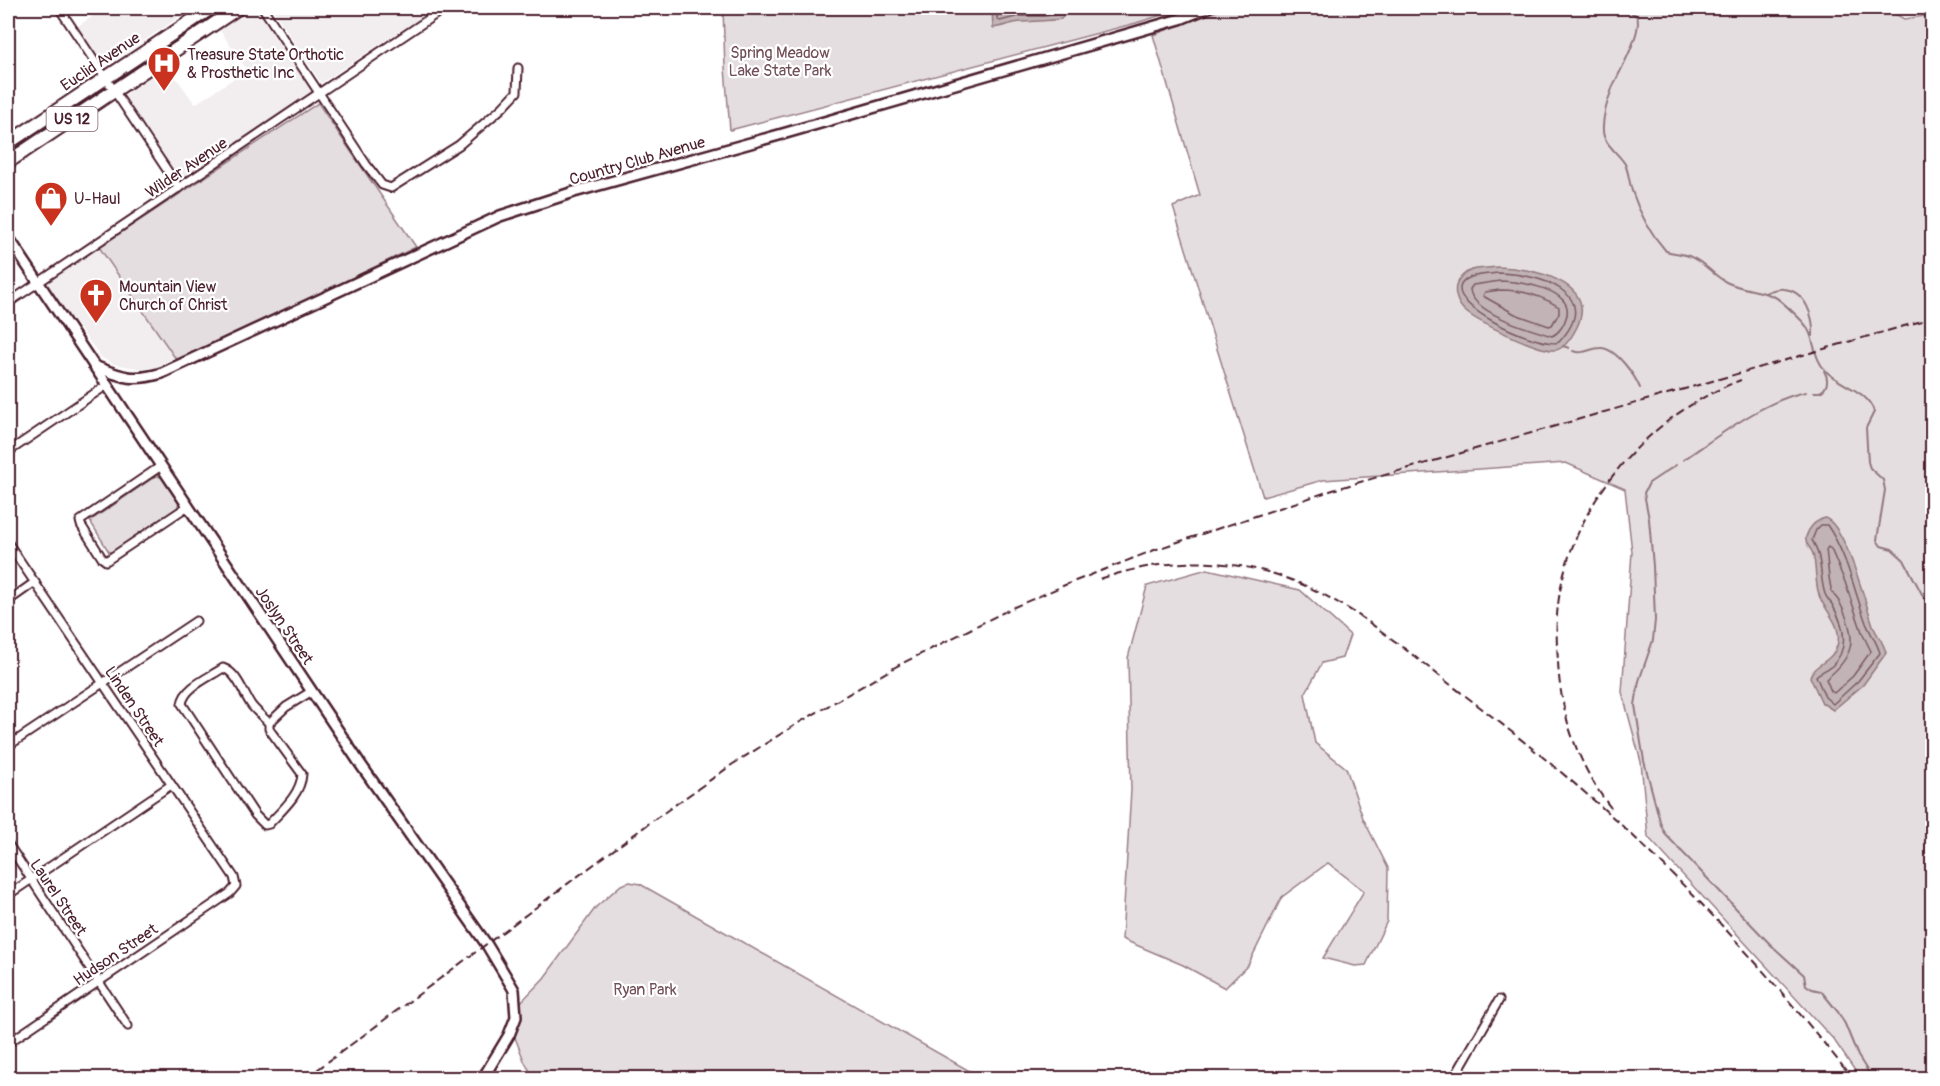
<svg xmlns="http://www.w3.org/2000/svg" width="1940" height="1086" font-family="Pangolin,sans-serif">
  <style>
    .built { fill: #f2eeef }
    .green { fill: #e5dee0; stroke: #987e86; stroke-width: 1.5 }
    .water { fill: #c1b3b6; stroke: #91787e; stroke-width: 1.5 }
    .lines { fill: none; stroke-linecap: round; stroke-linejoin: round }
    .shore { stroke: #7a5a63; stroke-width: 1.5 }
    .stream { stroke: #91787e; stroke-width: 2 }
    .minor-casing { stroke: #4a1f2b; stroke-width: 11 }
    .tertiary-casing { stroke: #4a1f2b; stroke-width: 14 }
    .trunk-casing { stroke: #4a1f2b; stroke-width: 16 }
    .minor { stroke: #fff; stroke-width: 7 }
    .tertiary { stroke: #fff; stroke-width: 9 }
    .trunk { stroke: #fff; stroke-width: 12 }
    .rail { stroke: #4a1f2b; stroke-width: 2; stroke-dasharray: 9 4.5; stroke-linecap: butt }
    .labels { text-anchor: middle; stroke-width: 4.5; stroke-linejoin: round; paint-order: stroke }
    .shield { fill: #fff; stroke: #80626b; stroke-width: 1.5 }
    .shield-label { font-size: 15px; font-weight: bold; fill: #4a1f2b }
    .park-label { font-size: 16px; fill: #714f58; stroke: #fff }
    .poi-label { font-size: 16px; fill: #4a1f2b; stroke: #fff; text-anchor: start }
    .street-label { font-size: 16px; fill: #4a1f2b; stroke: #fff }
  </style>
  <rect width="100%" height="100%" fill="#fff"/>
  <filter id="ink" filterUnits="userSpaceOnUse"><feTurbulence type="fractalNoise" baseFrequency=".0167" numOctaves="2"/><feDisplacementMap in="SourceGraphic" scale="12" xChannelSelector="R" yChannelSelector="G"/><feConvolveMatrix kernelMatrix="1 2 1 2 8 2 1 2 1" color-interpolation-filters="sRGB"/></filter>
  <g filter="url(#ink)">
    <g class="built">
      <polygon points="105,8 193,8 109,64 101,62 78,26"/>
      <polygon points="252,8 256,8 313,93 185,180 179,179 125,98 125,95 167,65 195,104 247,70 219,29"/>
      <polygon points="272,8 435,8 321,83"/>
      <polygon points="99,247 178,362 167,366 142,369 113,364 102,358 50,290 48,284 50,278"/>
    </g>
    <g class="green">
      <polygon points="723,8 1184,8 1136,23 730,130 725,68"/>
      <polygon points="1225,8 1704,8 1708,10 1710,8 1885,8 1904,19 1932,15 1932,1078 1860,1078 1834,1040 1648,837 1641,762 1622,692 1632,552 1625,489 1566,463 1323,480 1263,497 1173,207 1200,195 1153,35"/>
      <polygon points="318,103 416,247 178,362 99,247"/>
      <polygon points="156,476 162,477 179,503 177,508 112,552 109,552 90,521"/>
      <polygon points="1207,569 1300,590 1350,635 1342,658 1322,663 1305,694 1315,743 1346,768 1363,818 1388,868 1387,921 1366,965 1355,966 1323,958 1364,891 1328,863 1282,897 1248,965 1225,988 1183,965 1122,939 1131,790 1128,658 1147,586"/>
      <polygon points="630,882 640,884 982,1078 534,1078 525,1063 514,1035 520,1003 544,978 596,907 621,885"/>
    </g>
    <g class="water">
      <path d="M992 8H1070L1061 19C1048 21 1035 21 1022 22 1012 22 1003 27 993 28Z"/>
      <path d="M1499 267C1530 268 1599 281 1577 327 1573 335 1566 348 1556 350 1540 352 1477 322 1465 311 1458 305 1454 294 1456 286 1458 279 1465 272 1472 270 1480 268 1490 268 1499 267Z"/>
      <path d="M1825 518C1846 525 1866 606 1874 628 1878 637 1884 643 1886 653L1863 685 1833 710 1822 703 1810 677C1813 663 1834 663 1838 642 1841 626 1828 613 1821 600 1814 586 1817 568 1813 554 1811 547 1804 544 1806 537 1809 527 1815 521 1825 518Z"/>
    </g>
    <g class="lines">
      <g class="shore">
        <polyline points="997,8 997,19 1000,21 1019,16 1044,16 1058,14 1063,8"/>
        <path d="M1499 273C1539 274 1605 293 1559 342 1541 350 1424 297 1471 277 1479 274 1491 274 1499 273Z"/>
        <path d="M1500 281C1518 281 1577 289 1566 318 1564 325 1559 333 1552 336 1532 330 1471 313 1470 289L1473 285Z"/>
        <path d="M1500 290C1521 290 1541 295 1559 307V313L1552 325 1549 326 1515 314 1483 296 1485 292Z"/>
        <path d="M1821 525H1827C1847 554 1854 590 1866 623 1870 633 1877 642 1880 653L1858 681 1833 704 1825 697 1816 676C1821 671 1827 670 1832 666 1850 648 1844 625 1833 606 1831 602 1827 599 1825 594 1819 576 1823 557 1812 540L1816 530Z"/>
        <path d="M1828 547 1831 549 1845 582 1863 635 1871 651 1853 676 1834 693 1831 691 1826 679C1856 655 1857 637 1840 603 1838 599 1834 596 1832 592 1828 579 1828 563 1826 550Z"/>
      </g>
      <g class="stream">
        <path d="M1612 8C1619 10 1633 10 1637 17 1643 31 1619 73 1613 86 1608 99 1602 117 1603 131 1603 143 1619 154 1625 164 1629 173 1629 182 1632 191 1639 212 1651 234 1666 251 1675 254 1684 253 1693 258 1706 264 1714 276 1726 282 1742 290 1761 290 1775 297 1781 300 1798 317 1803 322 1816 336 1812 358 1826 371 1840 386 1868 390 1874 412L1866 428 1868 462 1870 468 1883 480 1885 490 1877 540 1881 546 1892 549 1904 560 1932 613"/>
        <path d="M1765 293C1770 291 1777 288 1783 289 1806 290 1814 318 1813 336"/>
        <polyline points="1563,346 1569,348"/>
        <path d="M1573 351C1584 355 1590 348 1601 348 1616 348 1635 376 1640 388"/>
        <path d="M1814 392H1820C1828 388 1829 379 1824 371"/>
        <path d="M1683 460C1717 437 1766 399 1806 392"/>
        <polyline points="1676,465 1649,483 1644,493 1649,519 1653,566 1655,620 1653,640 1639,681 1635,705 1644,761 1661,825 1666,835 1770,944 1804,975 1806,985 1812,989 1821,991 1838,1012 1845,1024 1858,1056 1872,1078"/>
      </g>
      <defs>
        <g id="minor">
          <polyline points="59,8 179,188"/>
          <polyline points="263,8 366,164 382,185 391,188 459,145 502,108 517,92 518,68"/>
          <polyline points="8,303 445,8"/>
          <polyline points="8,452 107,385"/>
          <polyline points="161,466 80,521 81,525 102,558 106,561 188,506"/>
          <polyline points="8,543 234,877 236,886 230,893 8,1043"/>
          <polyline points="8,601 35,582"/>
          <path d="M223 668C238 673 243 694 252 706 257 712 263 717 269 723V729L302 774C301 794 282 810 269 824L265 825 255 815 182 704C184 687 210 677 223 668Z"/>
          <polyline points="269,723 286,707 312,691"/>
          <polyline points="8,746 196,621"/>
          <polyline points="8,844 128,1026"/>
          <polyline points="8,895 171,785"/>
          <polyline points="1454,1078 1499,1000"/>
        </g>
        <g id="tertiary">
          <polyline points="8,237 361,765 487,945 514,990 516,1017 509,1035 483,1078"/>
          <path d="M94 366C122 377 132 382 162 373L500 216 574 192 779 135 1180 19 1207 8"/>
        </g>
        <g id="trunk">
          <polyline points="8,143 211,8"/>
          <polyline points="8,162 238,8"/>
        </g>
      </defs>
      <use href="#minor" class="minor-casing"/>
      <use href="#tertiary" class="tertiary-casing"/>
      <use href="#trunk" class="trunk-casing"/>
      <use href="#minor" class="minor"/>
      <use href="#tertiary" class="tertiary"/>
      <use href="#trunk" class="trunk"/>
      <g class="rail">
        <path d="M1100 579C1159 559 1224 556 1283 577 1347 599 1398 644 1451 685 1508 728 1564 773 1617 821 1703 900 1780 987 1852 1078"/>
        <path d="M1611 808C1578 766 1560 714 1558 661 1557 646 1556 630 1557 615 1565 510 1644 417 1741 380"/>
        <polyline points="306,1078 655,819 733,764 800,722 897,666 1012,608 1065,585 1157,549 1336,489 1932,318"/>
      </g>
    </g>
  </g>
  <defs>
    <symbol id="hospital-pin" viewBox="-11 -11 22 30"><path d="M0 17L-7.5 6A9.5 9.5 0 1 1 7.5 6Z" fill="#c8321e" stroke="#fff"/><path d="M-5-5h3v3.5h4V-5h3V5h-3V1.5h-4V5h-3Z" fill="#fff"/></symbol>
    <symbol id="shop-pin" viewBox="-11 -11 22 30"><path d="M0 17L-7.5 6A9.5 9.5 0 1 1 7.5 6Z" fill="#c8321e" stroke="#fff"/><path d="M-5-2.5h2.3a2.7 3.5 0 0 1 5.4 0H5L5.5 6h-11ZM-1.5-2.5h3a1.5 2.3 0 0 0-3 0Z" fill="#fff"/></symbol>
    <symbol id="church-pin" viewBox="-11 -11 22 30"><path d="M0 17L-7.5 6A9.5 9.5 0 1 1 7.5 6Z" fill="#c8321e" stroke="#fff"/><path d="M-1.2-6h2.4v3.5h3.3v2.4h-3.3V6h-2.4V-.1h-3.3v-2.4h3.3Z" fill="#fff"/></symbol>
  </defs>
  <g fill-rule="evenodd">
    <use href="#hospital-pin" x="145" y="44" width="38" height="52"/>
    <use href="#shop-pin" x="32" y="179" width="38" height="52"/>
    <use href="#church-pin" x="77" y="276" width="38" height="52"/>
  </g>
  <g class="labels">
    <rect class="shield" x="46.5" y="107" width="51" height="24" rx="4.5"/>
    <g class="shield-label">
      <text x="72" y="124">US 12</text>
    </g>
    <g class="park-label">
      <text x="780" y="58">Spring Meadow<tspan x="780" dy="18">Lake State Park</tspan></text>
      <text x="645" y="995">Ryan Park</text>
    </g>
    <g class="poi-label">
      <text x="187" y="60">Treasure State Orthotic<tspan x="187" dy="18">&amp; Prosthetic Inc</tspan></text>
      <text x="74" y="204">U-Haul</text>
      <text x="119" y="292">Mountain View<tspan x="119" dy="18">Church of Christ</tspan></text>
    </g>
    <g class="street-label">
      <text transform="translate(100 61) rotate(-34)" y="6">Euclid Avenue</text>
      <text transform="translate(637 160) rotate(-16)" y="6">Country Club Avenue</text>
      <text transform="translate(186 167) rotate(-34)" y="6">Wilder Avenue</text>
      <text transform="translate(285 625) rotate(56)" y="6">Joslyn Street</text>
      <text transform="translate(135 706) rotate(56)" y="6">Linden Street</text>
      <text transform="translate(59 897) rotate(56)" y="6">Laurel Street</text>
      <text transform="translate(115 954) rotate(-34)" y="6">Hudson Street</text>
    </g>
  </g>
  <rect width="1940" height="1086" fill="none" stroke="#fff" stroke-width="30"/>
  <rect x="15" y="15" width="1910" height="1056" fill="none" stroke="#4a1f2b" stroke-width="2" filter="url(#ink)"/>
</svg>
